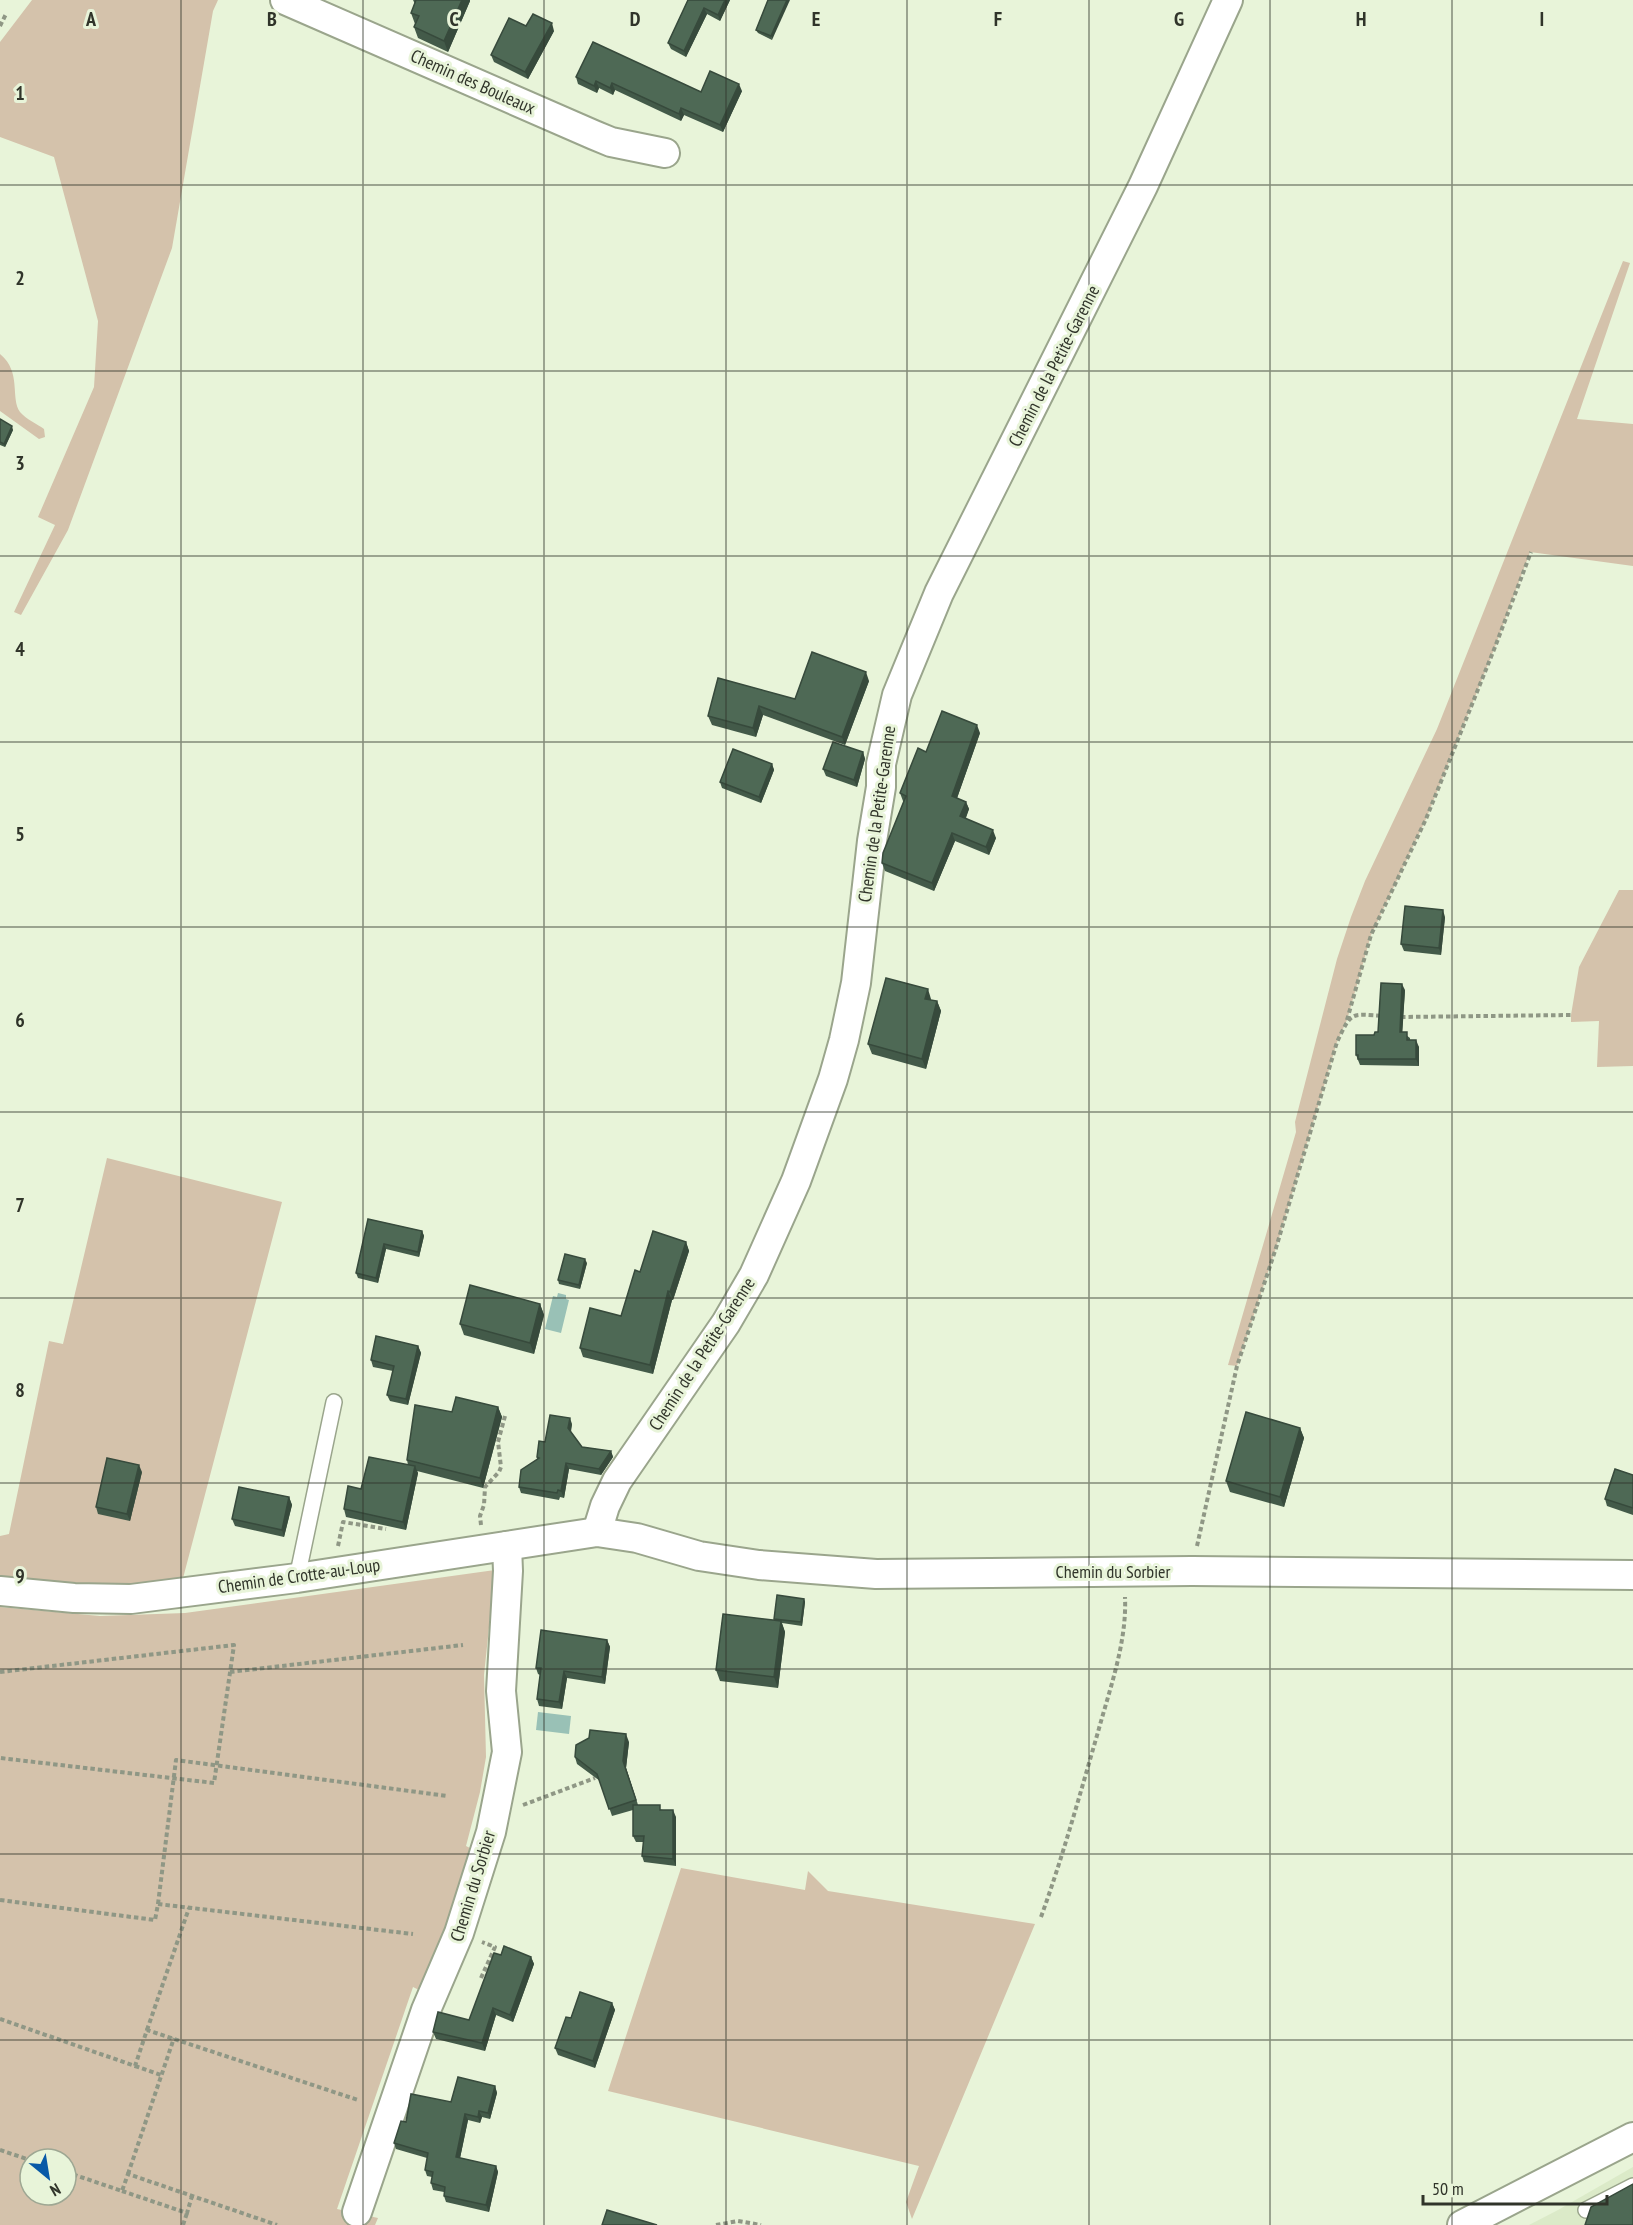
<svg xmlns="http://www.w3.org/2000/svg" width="1633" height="2225" font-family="'PT Sans Narrow',sans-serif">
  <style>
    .built { fill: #dbeac8 }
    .green { fill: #d4c2ab; fill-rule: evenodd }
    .water { fill: #99c1b6 }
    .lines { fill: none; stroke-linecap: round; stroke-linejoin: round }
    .service-casing { stroke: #9aa58c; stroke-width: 18 }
    .minor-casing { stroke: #9aa58c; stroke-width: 32 }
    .path { stroke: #8f9785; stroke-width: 4; stroke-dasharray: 4.5 3; stroke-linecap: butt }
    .service { stroke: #fff; stroke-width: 15 }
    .minor { stroke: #fff; stroke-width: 28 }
    .wall { fill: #435a49 }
    .shaded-wall { fill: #374a3c }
    .building { fill: #4e6955; stroke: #374a3c; stroke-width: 1.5 }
    .grid { fill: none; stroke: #30342a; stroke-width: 1.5; stroke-opacity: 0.55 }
    .labels { text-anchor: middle; stroke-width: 6; stroke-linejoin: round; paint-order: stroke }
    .street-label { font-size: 18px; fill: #30342a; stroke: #e8f4d9 }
    .grid-label { font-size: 20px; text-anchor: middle; font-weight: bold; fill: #30342a; stroke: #e8f4d9; stroke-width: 6; stroke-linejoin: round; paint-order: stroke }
  </style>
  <rect width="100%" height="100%" fill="#e8f4d9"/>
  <polygon class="built" points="1633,2167 1633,2225 1529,2225 1558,2210"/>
  <g class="green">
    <polygon points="32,0 218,0 213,11 172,248 68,530 21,615 14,612 55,525 38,517 94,387 98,321 54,157 0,137 0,42"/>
    <polygon points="1623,261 1630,263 1577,419 1633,424 1633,566 1530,552 1495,647 1426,819 1371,935 1347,1020 1337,1042 1276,1248 1237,1366 1228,1365 1296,1132 1295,1122 1337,959 1351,917 1365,881 1437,729"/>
    <path d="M0 354C22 372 10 398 20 412 26 419 37 424 44 429L45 437 39 439 0 411Z"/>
    <polygon points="1619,890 1633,890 1633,1066 1597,1067 1599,1021 1571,1022 1571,1015 1579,967"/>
    <polygon points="107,1158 282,1202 182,1582 90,1588 0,1578 0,1536 9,1534 49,1341 63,1344"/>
    <path d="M495 1570 484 1675 486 1757 480 1792 466 1846 476 1851 421 1991 413 1987 337 2209 378 2218 375 2225H0V1607L100 1616 185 1613ZM30 2159H66V2195H30Z"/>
    <polygon points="681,1868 805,1890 808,1871 828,1891 1035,1924 912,2219 906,2202 919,2166 608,2091"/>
  </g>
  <g class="water">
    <polygon points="558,1293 566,1295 566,1299 569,1300 561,1333 545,1329 553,1296 557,1297"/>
    <polygon points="538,1712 571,1716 569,1734 536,1730"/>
  </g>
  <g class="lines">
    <defs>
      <g id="service">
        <polyline points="297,1578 334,1402"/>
        <polyline points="1586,2210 1633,2186"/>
      </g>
      <g id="minor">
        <polyline points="285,0 594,135 611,142 665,153"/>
        <polyline points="597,1532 605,1506 617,1481 726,1323 754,1275 796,1181 833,1079 844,1040 856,983 872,841 881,787 881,764 897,695 939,593 1143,186 1228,0"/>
        <polyline points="0,1591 74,1598 131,1599 297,1578 597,1532 637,1538 699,1556 759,1565 876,1574 1192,1571 1633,1575"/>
        <polyline points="357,2212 426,2010 459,1933 491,1832 507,1752 501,1691 508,1571 507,1546"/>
        <polyline points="1462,2225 1633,2137"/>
      </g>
    </defs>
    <use href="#service" class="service-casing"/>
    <use href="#minor" class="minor-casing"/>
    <g class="path">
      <polyline points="0,26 6,14"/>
      <polyline points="1401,1017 1571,1015"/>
      <polyline points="1347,1020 1371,935 1426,819 1495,647 1531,552"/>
      <polyline points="481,1525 480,1516 484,1505 485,1487 499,1472 501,1467 498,1442 505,1416"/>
      <polyline points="338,1546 343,1522 386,1529"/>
      <path d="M1197 1546 1237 1366 1276 1248 1337 1042C1352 1010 1351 1014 1384 1016"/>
      <polyline points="0,1672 234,1645 214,1783 0,1758"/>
      <polyline points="230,1672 463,1645"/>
      <polyline points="523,1805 595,1778"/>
      <polyline points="0,1900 155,1920 158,1904 413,1934"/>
      <polyline points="158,1904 176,1760 447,1796"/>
      <path d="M1041 1917C1063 1856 1080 1794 1098 1732 1110 1688 1127 1642 1125 1597"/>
      <polyline points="481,1978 495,1947 482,1942"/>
      <polyline points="0,2019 135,2066 147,2030 358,2100"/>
      <polyline points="147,2030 189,1908"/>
      <polyline points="135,2066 161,2075"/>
      <polyline points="0,2150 30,2160"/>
      <polyline points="66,2172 122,2191 128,2174 277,2225"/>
      <polyline points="128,2174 174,2038"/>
      <polyline points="122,2191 187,2213 192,2196"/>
      <polyline points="183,2225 187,2213"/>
      <polyline points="716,2225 738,2221 761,2225"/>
    </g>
    <use href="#service" class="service"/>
    <use href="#minor" class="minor"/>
  </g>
  <g class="wall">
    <polygon points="413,0 470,0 470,1 448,52 418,38 414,27 415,24 411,13 415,4"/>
    <polygon points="688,0 730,0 720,21 707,14 686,57 671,49 668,43"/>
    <polygon points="768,0 772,40 758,33 756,30"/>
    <polygon points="526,26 554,31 528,79 494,62 491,55"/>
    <polygon points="576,77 701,92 742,91 723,132 684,115 681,121 615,90 613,95 599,88 597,93 578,84"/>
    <polygon points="0,419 13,430 5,447 0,445"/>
    <polygon points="869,681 845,745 763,715 756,737 712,725 708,716 795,699"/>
    <polygon points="980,733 957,798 966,802 969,809 966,818 996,838 989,855 955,841 934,891 885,871 882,863 904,801 903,801 900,793 926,752"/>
    <polygon points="863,752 865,759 857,787 826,776 823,769"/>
    <polygon points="772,764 774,770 761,803 722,788 720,782"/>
    <polygon points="1445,917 1441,955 1404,951 1401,944"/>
    <polygon points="1405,990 1402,1032 1410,1038 1410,1040 1419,1047 1419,1066 1360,1065 1356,1055 1378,1032"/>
    <polygon points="931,999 931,1000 937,1001 941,1011 926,1069 872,1054 868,1044"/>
    <polygon points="368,1219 422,1231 424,1236 419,1257 386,1249 378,1283 358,1278 356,1273"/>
    <polygon points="686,1242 689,1251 673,1300 672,1300 653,1374 583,1357 580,1348 621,1316 640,1272"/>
    <polygon points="587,1263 580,1289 559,1284 558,1280"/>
    <polygon points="540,1304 544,1315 534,1354 464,1335 460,1324"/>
    <polygon points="418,1346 421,1353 408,1405 390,1401 387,1395 393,1371 373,1367 371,1360"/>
    <polygon points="498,1407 502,1417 483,1488 417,1471 418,1473 406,1530 346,1517 344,1509 361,1489 408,1465 407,1460 452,1412"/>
    <polygon points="572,1424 571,1432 582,1447 611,1451 613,1457 601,1475 569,1469 564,1498 560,1497 559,1500 521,1493 519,1487 537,1459 537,1457 545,1442"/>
    <polygon points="1300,1428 1304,1438 1284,1507 1230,1492 1226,1481"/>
    <polygon points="142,1472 130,1521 98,1514 96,1507"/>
    <polygon points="1633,1475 1633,1515 1607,1506 1605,1499"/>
    <polygon points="289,1497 292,1505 284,1537 235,1526 232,1519"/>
    <polygon points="804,1599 805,1602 802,1626 782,1623 785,1632 778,1688 720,1681 716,1670 775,1621 774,1619"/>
    <polygon points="607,1640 610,1647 605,1684 567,1678 562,1709 539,1706 537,1699 540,1675 538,1674 536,1668"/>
    <polygon points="629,1742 626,1768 638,1805 663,1810 676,1817 676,1866 644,1862 642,1856 644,1842 636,1842 633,1836 633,1810 612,1816 600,1781 577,1764 575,1757"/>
    <polygon points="501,1955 531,1957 534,1964 513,2022 496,2015 485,2051 436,2039 433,2032 469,2020"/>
    <polygon points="612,2003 615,2010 595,2068 558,2055 555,2048 571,2018"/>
    <polygon points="495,2086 497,2093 490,2119 482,2117 480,2123 468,2120 460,2158 496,2166 498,2172 489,2212 446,2202 444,2196 444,2192 433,2190 431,2183 432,2177 427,2176 425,2170 427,2158 396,2149 394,2143 406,2122 451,2102"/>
  </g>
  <g class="shaded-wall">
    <polygon points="462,0 470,0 470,1 448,52 444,41"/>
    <polygon points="725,0 730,0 720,21 718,15"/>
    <polygon points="787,0 790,0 772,40 771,36"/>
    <polygon points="704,8 707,14 686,57 684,51"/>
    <polygon points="552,23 554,31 528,79 525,72"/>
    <polygon points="596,81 599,88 597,93 594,86"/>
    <polygon points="612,83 615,90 613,95 610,88"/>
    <polygon points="739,84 742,91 723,132 720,125"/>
    <polygon points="681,108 684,115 681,121 679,114"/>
    <polygon points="12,426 13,430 5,447 4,444"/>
    <polygon points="866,672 869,681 845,745 842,737"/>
    <polygon points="759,706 763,715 756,737 753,728"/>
    <polygon points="977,725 980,733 955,804 952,796"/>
    <polygon points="863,752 865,759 857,787 854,780"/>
    <polygon points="772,764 774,770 761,803 759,797"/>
    <polygon points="966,802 969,809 963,824 960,816"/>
    <polygon points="993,830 996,838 989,855 986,847"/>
    <polygon points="952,833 955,841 934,891 932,883"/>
    <polygon points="1443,910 1445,917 1441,955 1439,948"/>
    <polygon points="1402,984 1405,990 1402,1038 1400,1032"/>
    <polygon points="928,989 931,999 928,1009 925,999"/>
    <polygon points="937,1001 941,1011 926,1069 922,1059"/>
    <polygon points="1416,1040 1419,1047 1419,1066 1416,1059"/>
    <polygon points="422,1231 424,1236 419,1257 418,1252"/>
    <polygon points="686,1242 689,1251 673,1300 670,1292"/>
    <polygon points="384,1244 386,1249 378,1283 376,1278"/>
    <polygon points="585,1259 587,1263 580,1289 579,1285"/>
    <polygon points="668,1291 672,1300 653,1374 650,1365"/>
    <polygon points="540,1304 544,1315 534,1354 530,1343"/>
    <polygon points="418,1346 421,1353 408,1405 406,1399"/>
    <polygon points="498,1407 502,1417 483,1488 480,1478"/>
    <polygon points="570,1418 572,1424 570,1434 568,1428"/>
    <polygon points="1300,1428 1304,1438 1284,1507 1280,1497"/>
    <polygon points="611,1451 613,1457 601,1475 599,1469"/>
    <polygon points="566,1463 569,1469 564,1498 561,1491"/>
    <polygon points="139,1465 142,1472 130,1521 127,1514"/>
    <polygon points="415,1466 418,1473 406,1530 403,1522"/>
    <polygon points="289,1497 292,1505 284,1537 282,1530"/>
    <polygon points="804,1599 805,1602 802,1626 801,1622"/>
    <polygon points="781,1621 785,1632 778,1688 774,1677"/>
    <polygon points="607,1640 610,1647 605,1684 602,1677"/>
    <polygon points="564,1671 567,1678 562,1709 559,1702"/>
    <polygon points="626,1734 629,1742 626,1768 639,1808 623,1761"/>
    <polygon points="673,1810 676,1817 676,1866 673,1859"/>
    <polygon points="531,1957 534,1964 513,2022 510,2015"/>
    <polygon points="612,2003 615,2010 595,2068 593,2061"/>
    <polygon points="493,2008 496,2015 485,2051 482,2043"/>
    <polygon points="495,2086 497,2093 490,2119 488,2113"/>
    <polygon points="479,2111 482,2117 480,2123 478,2117"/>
    <polygon points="465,2114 468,2120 459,2163 456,2157"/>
    <polygon points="496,2166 498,2172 489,2212 486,2205"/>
  </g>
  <g class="building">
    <polygon points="416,0 462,0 444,41 414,27 419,16 411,13"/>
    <polygon points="688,0 725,0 718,15 704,8 684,51 668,43"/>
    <polygon points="768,0 787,0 771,36 756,30"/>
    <polygon points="533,14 552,23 525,72 491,55 509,18 526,26"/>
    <polygon points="593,42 701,92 710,71 739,84 720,125 681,108 679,114 612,83 610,88 596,81 594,86 576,77"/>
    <polygon points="0,419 12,426 4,444 0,442"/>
    <polygon points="812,652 866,672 842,737 759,706 753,728 708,716 718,678 795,699"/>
    <polygon points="942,711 977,725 952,796 966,802 960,816 993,830 986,847 952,833 932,883 882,863 883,853 906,796 900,793 918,748 926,752"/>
    <polygon points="833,742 863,752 854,780 823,769"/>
    <polygon points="733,749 772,764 759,797 720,782"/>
    <polygon points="1405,906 1443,910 1439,948 1401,944"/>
    <polygon points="886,978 928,989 925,999 937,1001 922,1059 868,1044"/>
    <polygon points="1381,983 1402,984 1400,1032 1407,1032 1407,1040 1416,1040 1416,1059 1358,1059 1358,1055 1356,1055 1356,1035 1374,1035 1375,1032 1378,1032"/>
    <polygon points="368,1219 422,1231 418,1252 384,1244 376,1278 356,1273"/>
    <polygon points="653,1231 686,1242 670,1292 668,1291 650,1365 580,1348 590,1308 621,1316 635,1270 640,1272"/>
    <polygon points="565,1254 585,1259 579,1285 558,1280"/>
    <polygon points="470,1285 540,1304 530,1343 460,1324"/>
    <polygon points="376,1336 418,1346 406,1399 387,1395 394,1366 371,1360"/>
    <polygon points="456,1397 498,1407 480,1478 407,1460 415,1405 452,1412"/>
    <polygon points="1246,1412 1300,1428 1280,1497 1226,1481"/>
    <polygon points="550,1415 570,1418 568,1428 582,1447 611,1451 599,1469 566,1463 561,1491 558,1490 557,1493 519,1487 521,1470 539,1458 537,1457 539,1441 545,1442"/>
    <polygon points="369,1457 415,1466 403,1522 344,1509 348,1486 361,1489"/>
    <polygon points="107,1458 139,1465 127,1514 96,1507"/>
    <polygon points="1615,1469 1633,1475 1633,1508 1605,1499"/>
    <polygon points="239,1487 289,1497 282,1530 232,1519"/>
    <polygon points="777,1595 804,1599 801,1622 774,1619"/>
    <polygon points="723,1614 781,1621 774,1677 716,1670"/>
    <polygon points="541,1630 607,1640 602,1677 564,1671 559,1702 537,1699 541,1668 536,1668"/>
    <polygon points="590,1730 626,1734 623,1761 636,1800 609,1809 597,1774 575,1757 576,1745 589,1738"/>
    <polygon points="633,1805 660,1805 660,1810 673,1810 673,1859 642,1856 644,1836 633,1836"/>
    <polygon points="504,1946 531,1957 510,2015 493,2008 482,2043 433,2032 438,2012 469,2020 494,1953 501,1955"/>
    <polygon points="580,1992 612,2003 593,2061 555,2048 566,2017 571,2018"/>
    <polygon points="458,2077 495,2086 488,2113 479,2111 478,2117 465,2114 456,2157 496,2166 486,2205 444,2196 445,2187 431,2183 433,2172 425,2170 428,2153 394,2143 401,2121 406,2122 411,2094 451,2102"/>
    <polygon points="1633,2184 1633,2225 1585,2225 1591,2207"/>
    <polygon points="607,2210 657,2225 602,2225"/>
  </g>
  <path class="grid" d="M181 0V2225M363 0V2225M544 0V2225M726 0V2225M907 0V2225M1089 0V2225M1270 0V2225M1452 0V2225M0 185H1633M0 371H1633M0 556H1633M0 742H1633M0 927H1633M0 1112H1633M0 1298H1633M0 1483H1633M0 1669H1633M0 1854H1633M0 2040H1633"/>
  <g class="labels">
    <g class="street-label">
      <text transform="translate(473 82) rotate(24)" y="6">Chemin des Bouleaux</text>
      <text transform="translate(1054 366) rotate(-63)" y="6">Chemin de la Petite-Garenne</text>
      <text transform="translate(877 814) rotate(-82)" y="6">Chemin de la Petite-Garenne</text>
      <text transform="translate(702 1354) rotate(-57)" y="6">Chemin de la Petite-Garenne</text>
      <text x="1113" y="1578">Chemin du Sorbier</text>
      <text transform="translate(299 1576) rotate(-8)" y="6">Chemin de Crotte-au-Loup</text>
      <text transform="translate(473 1886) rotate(-73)" y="6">Chemin du Sorbier</text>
    </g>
  </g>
  <g class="grid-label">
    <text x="91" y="26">A</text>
    <text x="272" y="26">B</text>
    <text x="454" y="26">C</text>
    <text x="635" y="26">D</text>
    <text x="816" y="26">E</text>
    <text x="998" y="26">F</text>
    <text x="1179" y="26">G</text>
    <text x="1361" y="26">H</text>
    <text x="1542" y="26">I</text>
    <text x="20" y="100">1</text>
    <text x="20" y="285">2</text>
    <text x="20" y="470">3</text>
    <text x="20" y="656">4</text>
    <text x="20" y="841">5</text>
    <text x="20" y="1027">6</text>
    <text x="20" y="1212">7</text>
    <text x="20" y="1397">8</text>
    <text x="20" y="1583">9</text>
  </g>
  <g transform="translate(48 2177) rotate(150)"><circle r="28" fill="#e8f4d9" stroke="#9ea793" stroke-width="1.5"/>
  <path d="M0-4.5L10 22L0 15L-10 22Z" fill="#0859a7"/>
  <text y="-9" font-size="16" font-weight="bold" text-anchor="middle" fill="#30342a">N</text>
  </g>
  <path d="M1423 2195v9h184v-9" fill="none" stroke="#30342a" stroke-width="3"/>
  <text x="1432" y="2195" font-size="18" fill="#30342a" stroke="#e8f4d9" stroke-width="4.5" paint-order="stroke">50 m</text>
</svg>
